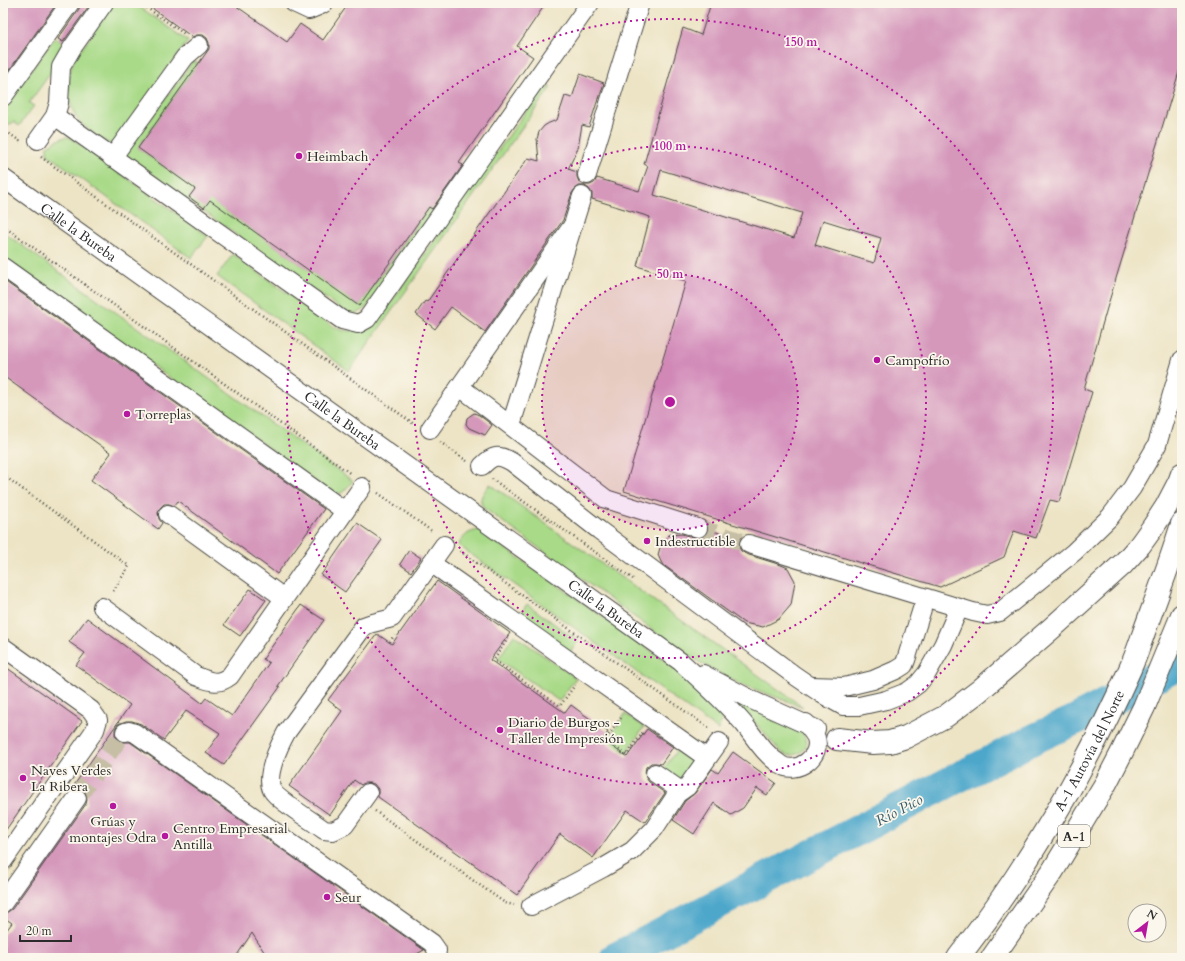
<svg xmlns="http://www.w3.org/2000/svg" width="1185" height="961" font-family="Cardo,serif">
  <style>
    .green { fill: #a9da88; stroke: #6a825a }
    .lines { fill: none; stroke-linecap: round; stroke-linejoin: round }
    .river { stroke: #4da7cb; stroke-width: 31 }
    .building { fill: #d598bb; fill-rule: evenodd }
    .minor-tunnel { stroke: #c6bfa6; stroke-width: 18; stroke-dasharray: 18 9; stroke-linecap: butt }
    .minor-casing { stroke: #484742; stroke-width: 20 }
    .highway-casing { stroke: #484742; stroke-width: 24 }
    .path { stroke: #484742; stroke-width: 2.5; stroke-dasharray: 1 3; stroke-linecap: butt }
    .minor { stroke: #fff; stroke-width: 18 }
    .highway { stroke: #fff; stroke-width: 22 }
    .ring { fill: none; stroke: #b5179e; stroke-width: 2; stroke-dasharray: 2 4 }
    .poi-dot { fill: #b5179e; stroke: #fbf7ec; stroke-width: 1.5 }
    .labels { text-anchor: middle; stroke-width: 3.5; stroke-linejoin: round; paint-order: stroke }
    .shield { fill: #fbf7ec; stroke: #696865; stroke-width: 1 }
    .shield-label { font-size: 13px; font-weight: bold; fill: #2b2b2b }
    .poi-label { font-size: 14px; fill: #2b2b2b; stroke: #fbf7ec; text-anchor: start }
    .street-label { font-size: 14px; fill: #2b2b2b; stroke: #fbf7ec }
    .water-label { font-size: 15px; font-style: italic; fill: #395d6b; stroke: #fbf7ec }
    .centre { fill: #b5179e; stroke: #fbf7ec; stroke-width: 2 }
    .ring-label { font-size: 12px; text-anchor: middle; font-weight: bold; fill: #b5179e; stroke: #fbf7ec; stroke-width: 3.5; stroke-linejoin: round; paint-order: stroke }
  </style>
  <rect width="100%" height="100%" fill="#fbf7ec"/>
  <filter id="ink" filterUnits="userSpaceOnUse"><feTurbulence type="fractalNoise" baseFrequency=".025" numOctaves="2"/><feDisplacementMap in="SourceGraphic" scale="8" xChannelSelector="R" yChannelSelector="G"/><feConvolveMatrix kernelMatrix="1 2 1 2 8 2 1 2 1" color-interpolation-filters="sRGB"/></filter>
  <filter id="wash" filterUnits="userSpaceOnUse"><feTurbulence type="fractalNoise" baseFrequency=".012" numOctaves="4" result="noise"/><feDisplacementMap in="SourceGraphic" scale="16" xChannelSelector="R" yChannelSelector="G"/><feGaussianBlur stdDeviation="0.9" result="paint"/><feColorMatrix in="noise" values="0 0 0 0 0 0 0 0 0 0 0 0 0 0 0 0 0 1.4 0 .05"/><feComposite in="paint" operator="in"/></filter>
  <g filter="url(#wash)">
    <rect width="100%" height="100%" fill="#ede4c5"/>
    <g class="green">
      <path d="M114 3H134L188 41 118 139 112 144 108 143C97 136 85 129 77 118 66 103 67 76 74 60Z"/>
      <polygon points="55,37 65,44 55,59 52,71 29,103 34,106 19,126 14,122 6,126 3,124 3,110"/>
      <path d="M193 61 198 63 138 148 359 306 429 207 435 211 366 308C359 314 354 315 345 312L126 156 125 154Z"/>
      <polygon points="543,87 551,87 349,371 217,276 233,254 331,325 341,330 351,331 370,327 378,321"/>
      <polygon points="67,137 71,138 208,236 191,258 47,154 47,146 62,138"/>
      <polygon points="3,232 353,481 342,493 332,493 3,259"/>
      <path d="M490 484 803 707 738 683 701 663 665 639 485 509C483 507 482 505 481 502 480 496 486 489 490 484Z"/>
      <path d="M479 530 677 669 716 705 720 712 722 720 718 730 458 545C465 535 467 532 479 530Z"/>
      <polygon points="527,604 578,641 570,653 518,616"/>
      <polygon points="514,635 576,678 559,701 498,659"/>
      <path d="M729 697 798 729C801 732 804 735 806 739 810 751 793 759 783 753 775 747 767 735 760 728 750 717 740 707 729 697Z"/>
      <polygon points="625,714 644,727 626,753 608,740"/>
      <polygon points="677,750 692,761 692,763 679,781 663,770"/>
    </g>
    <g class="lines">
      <polyline class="river" points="615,958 955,779 1036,738 1077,719 1182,663"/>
    </g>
    <g id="blocks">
      <g class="building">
        <polygon points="3,3 57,3 3,79"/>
        <polygon points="80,3 91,3 63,42 58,39 79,9"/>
        <polygon points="145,3 232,3 287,42 300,24 323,40 349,3 546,3 517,46 533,57 459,163 463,165 432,209 429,207 359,306 210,200 204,208 189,197 195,189 138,148 209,49 209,43 207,38 203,35 197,35 192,37"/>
        <path d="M711 3H1182V62L1107 308 1084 389 1092 392 1059 502 1050 500 1036 538 1014 531 1004 557 940 587 624 491 686 281 637 266 650 217 592 199V193L589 189 585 186H579L575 189 572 193 563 220 485 332 451 307 435 329 416 314 425 301 427 302 528 158 539 161 537 139 539 132 544 126 549 123 557 120 565 96 572 98 580 74 604 83 599 99H598L589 127 582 125 578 148 568 169 577 172V177L579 182 584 185H590L594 183 597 178 639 191 648 166 644 164 683 28 701 35ZM661 170 802 213 794 238 654 195ZM823 220 881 238 874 263 815 245Z"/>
        <polygon points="3,280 324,509 277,574 178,501 174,506 169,504 164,504 160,508 158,513 159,519 162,523 158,529 91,480 111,453 3,376"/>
        <polygon points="474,413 479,415 492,425 485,435 469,428 466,424 467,418"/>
        <polygon points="357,523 382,540 345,592 321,575"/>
        <polygon points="717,532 739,543 739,547 741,551 746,554 781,565 788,568 795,581 791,605 779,619 763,627 744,623 662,564 658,555 661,544 669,535 682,534 695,538 700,538 705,536 707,533"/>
        <polygon points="409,550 421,558 411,572 400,564"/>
        <polygon points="437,581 510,633 490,660 565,713 571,705 608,732 603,740 627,757 647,729 673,747 661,764 656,763 651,763 646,767 645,773 646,778 649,782 665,793 645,822 627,810 593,858 560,834 517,895 378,797 378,789 374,784 369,783 364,783 361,785 354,780 330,815 289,786 342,711 328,700 377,634 392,644"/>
        <polygon points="250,589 266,600 240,636 224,625"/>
        <polygon points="301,605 324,620 278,686 280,687 224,765 206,753 220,733 186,711 164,740 141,724 132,721 126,721 118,724 115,729 115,735 118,740 122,742 130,742 424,950 410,958 268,958 252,933 235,958 3,958 3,935 12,923 3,917 3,915 12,909 86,804 87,799 87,794 83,790 78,788 73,788 70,791 130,705 76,665 85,653 69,642 87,618 202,703 206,698 232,716 269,663 263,659"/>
        <polygon points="3,665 82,721 3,834"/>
        <polygon points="733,752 776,783 767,795 757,788 743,808 731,815 714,803 694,834 673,820 685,801 695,793 712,769 718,773"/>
      </g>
    </g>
  </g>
  <g filter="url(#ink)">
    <use href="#blocks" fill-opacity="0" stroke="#484742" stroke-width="1"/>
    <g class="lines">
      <g class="minor-tunnel">
        <polyline points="698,528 749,544"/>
        <polyline points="77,798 123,733 125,732"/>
      </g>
      <defs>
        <g id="minor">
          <polyline points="294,3 309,10 321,5 324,3"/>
          <polyline points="3,97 70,3"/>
          <polyline points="55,116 342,320 358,324 367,319 590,3"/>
          <polyline points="38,140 55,116 59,103 61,67 72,48 104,3"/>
          <polyline points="112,158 185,57 199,45"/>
          <polyline points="587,175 640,3"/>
          <path id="s1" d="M3 178 681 662C703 682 725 702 744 724 755 738 765 755 781 765 796 775 822 757 816 738 814 733 809 728 806 723"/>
          <polyline points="3,267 345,511"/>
          <polyline points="460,387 606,499 698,528"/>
          <polyline points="511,425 582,196"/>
          <polyline points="430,429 573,225"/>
          <path d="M482 466C493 455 498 454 512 462L599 530 794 675 822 694 843 706H859L886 700 907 692 918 684 927 673 943 645 959 608"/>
          <polyline points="168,514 284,598"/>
          <polyline points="749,544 973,612 987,615 1000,612 1074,552 1110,517 1132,488 1157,445 1182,360"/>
          <polyline points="431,563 707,758"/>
          <path d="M102 607 196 676C210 681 217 686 230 676L362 487"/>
          <polyline points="3,647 91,710 98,720 95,730 3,861"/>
          <polyline points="703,674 754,701 816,729"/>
          <polyline points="811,686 844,687 873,680 896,670 904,665 906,660 922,609"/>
          <polyline points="125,732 129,731 135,733 432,943 437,950 436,958"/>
          <polyline points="655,773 681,791"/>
          <path d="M368 793 345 825 333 831 324 830C314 822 276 799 272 790 265 775 279 746 286 733L364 626C373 622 383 621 392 618L444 545"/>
          <polyline points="3,903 77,798"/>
          <polyline points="531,906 603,868 632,851 654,829 677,794 687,787 719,742"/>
        </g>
        <g id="highway">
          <polyline points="837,739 873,743 890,742 906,737 946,716 979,691 1052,628 1123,564 1140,545 1153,527 1166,507 1179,482 1182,474"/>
          <path id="s2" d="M958 958C1027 869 1084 772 1130 669 1137 654 1142 637 1148 621 1160 589 1172 557 1182 524"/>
          <polyline points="992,958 1052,872 1106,783 1122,752 1144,707 1182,615"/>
        </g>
      </defs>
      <use href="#minor" class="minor-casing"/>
      <use href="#highway" class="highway-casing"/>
      <g class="path">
        <polyline points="140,3 186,35"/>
        <polyline points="3,129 21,142"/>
        <polyline points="41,157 414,424"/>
        <polyline points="3,226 351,474"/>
        <polyline points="440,442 467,461"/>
        <polyline points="3,475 129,566 112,593"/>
        <polyline points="492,479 633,579"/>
        <polyline points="378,493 433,532"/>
        <polyline points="460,551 710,729"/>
        <polyline points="508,638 494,660 560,706 575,685"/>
        <polyline points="390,642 394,635"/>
        <polyline points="621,718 605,740 627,755 643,732"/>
        <polyline points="375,811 505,903 514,905"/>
      </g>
      <use href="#minor" class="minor"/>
      <use href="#highway" class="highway"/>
    </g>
  </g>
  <circle cx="670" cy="402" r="128" fill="#b5179e" fill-opacity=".12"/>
  <g class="ring">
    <circle cx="670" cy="402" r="128"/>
    <circle cx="670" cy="402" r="256"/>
    <circle cx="670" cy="402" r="383"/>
  </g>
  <g class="poi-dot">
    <circle cx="299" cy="156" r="4"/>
    <circle cx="877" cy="360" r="4"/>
    <circle cx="127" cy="414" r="4"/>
    <circle cx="647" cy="541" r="4"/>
    <circle cx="500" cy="730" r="4"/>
    <circle cx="23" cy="778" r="4"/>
    <circle cx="113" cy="806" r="4"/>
    <circle cx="165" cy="836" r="4"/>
    <circle cx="327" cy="897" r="4"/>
  </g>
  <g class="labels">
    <rect class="shield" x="1058" y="825" width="32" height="22" rx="3"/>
    <g class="shield-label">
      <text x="1074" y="841">A-1</text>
    </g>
    <g class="poi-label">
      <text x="307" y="161">Heimbach</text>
      <text x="885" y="365">Campofrío</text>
      <text x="135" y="419">Torreplas</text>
      <text x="655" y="546">Indestructible</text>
      <text x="508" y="727">Diario de Burgos -<tspan x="508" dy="16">Taller de Impresión</tspan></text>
      <text x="31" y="775">Naves Verdes<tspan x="31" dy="16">La Ribera</tspan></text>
      <text x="113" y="826" text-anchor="middle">Grúas y<tspan x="113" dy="16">montajes Odra</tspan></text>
      <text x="173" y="833">Centro Empresarial<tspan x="173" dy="16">Antilla</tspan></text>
      <text x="335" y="902">Seur</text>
    </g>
    <g class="street-label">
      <text dy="5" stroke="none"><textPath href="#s1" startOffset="93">Calle la Bureba</textPath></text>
      <text dy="5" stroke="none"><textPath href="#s1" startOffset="417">Calle la Bureba</textPath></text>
      <text dy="5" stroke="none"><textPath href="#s1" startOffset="741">Calle la Bureba</textPath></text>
      <text dy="5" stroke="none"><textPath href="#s2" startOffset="246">A-1 Autovía del Norte</textPath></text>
    </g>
    <g class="water-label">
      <text transform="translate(899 810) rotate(-28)" y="5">Río Pico</text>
    </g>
  </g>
  <circle cx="670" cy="402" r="6" class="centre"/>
  <g class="ring-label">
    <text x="801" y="46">150 m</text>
    <text x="670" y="150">100 m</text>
    <text x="670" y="278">50 m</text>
  </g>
  <rect width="1185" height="961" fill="none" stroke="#fbf7ec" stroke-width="16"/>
  <g transform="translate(1147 923) rotate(31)"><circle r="19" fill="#fbf7ec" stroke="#a8a59f"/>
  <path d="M0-3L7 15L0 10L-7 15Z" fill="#b5179e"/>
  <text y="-6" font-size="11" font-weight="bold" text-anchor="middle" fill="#2b2b2b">N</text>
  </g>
  <path d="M20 935v6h51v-6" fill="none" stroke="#2b2b2b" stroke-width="2"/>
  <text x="26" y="935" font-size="12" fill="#2b2b2b" stroke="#fbf7ec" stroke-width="3" paint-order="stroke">20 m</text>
</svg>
